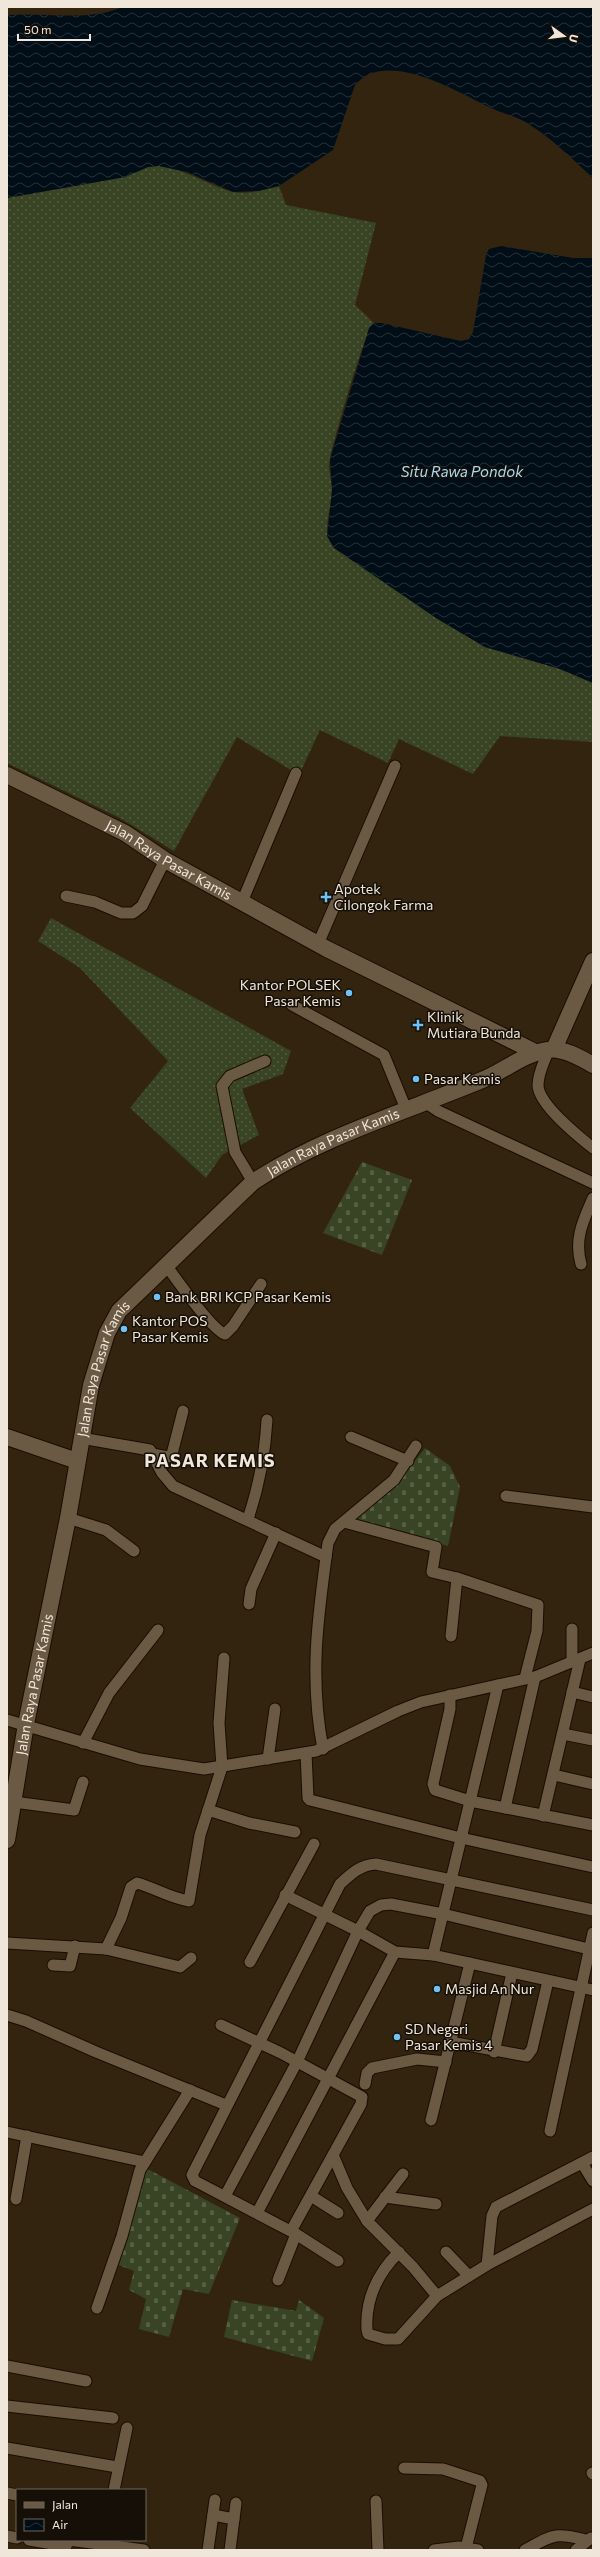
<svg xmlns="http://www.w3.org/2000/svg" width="600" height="2557" font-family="Commissioner,sans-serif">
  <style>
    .grass { fill: url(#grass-dots) }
    .cemetery { fill: url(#cemetery-stones) }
    .water { fill: url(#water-waves) }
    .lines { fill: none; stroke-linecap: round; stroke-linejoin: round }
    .street-casing { stroke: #1a0d00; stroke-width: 13 }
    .secondary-casing { stroke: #1a0d00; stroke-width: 18 }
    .street { stroke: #6a5943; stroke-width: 11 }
    .secondary { stroke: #6a5943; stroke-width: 16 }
    .poi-dot { fill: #70c1f4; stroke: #150f07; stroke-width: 1.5 }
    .labels { text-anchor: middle; stroke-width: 3; stroke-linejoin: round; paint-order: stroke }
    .street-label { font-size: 14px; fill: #f0e7da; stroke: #150f07 }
    .poi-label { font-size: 14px; fill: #f0e7da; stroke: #150f07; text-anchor: start }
    .water-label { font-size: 15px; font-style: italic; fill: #aadaf7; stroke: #150f07 }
    .district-label { font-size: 18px; font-weight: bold; letter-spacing: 1px; fill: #f0e7da; stroke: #150f07 }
  </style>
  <defs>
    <pattern id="grass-dots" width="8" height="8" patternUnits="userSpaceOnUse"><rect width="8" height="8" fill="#384424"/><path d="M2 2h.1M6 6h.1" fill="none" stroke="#555f43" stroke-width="1.8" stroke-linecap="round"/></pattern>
    <pattern id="cemetery-stones" width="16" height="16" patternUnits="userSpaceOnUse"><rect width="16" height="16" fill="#384424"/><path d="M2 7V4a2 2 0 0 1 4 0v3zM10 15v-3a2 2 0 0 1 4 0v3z" fill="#555f43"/></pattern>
    <pattern id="water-waves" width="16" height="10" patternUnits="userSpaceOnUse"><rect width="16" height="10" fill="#010e17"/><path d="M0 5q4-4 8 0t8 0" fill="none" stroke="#263138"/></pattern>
  </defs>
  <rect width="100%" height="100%" fill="#332410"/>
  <g class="grass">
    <path d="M159 166C186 169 207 185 233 192 246 195 265 189 279 186L286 205 376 223 355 305 374 323C365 330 333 442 330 459 327 470 332 479 332 489 332 511 320 529 334 548L436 618 485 647 560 669 593 683V742L500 736 473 774 399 739 388 763 320 730 299 775 237 737 174 851 120 818 7 763V198L125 177 148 167Z"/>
    <polygon points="51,918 291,1051 283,1074 242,1089 259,1135 222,1155 206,1178 130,1108 168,1061 80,968 38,941"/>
  </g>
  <g class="cemetery">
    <polygon points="362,1162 412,1180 382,1255 323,1233"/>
    <polygon points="425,1448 450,1466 460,1487 448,1546 348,1521 391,1491"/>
    <polygon points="142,2166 240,2218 209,2294 183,2289 169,2337 139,2329 146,2299 129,2290 134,2271 111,2262"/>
    <polygon points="232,2300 296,2311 299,2300 324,2318 312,2361 224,2337"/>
  </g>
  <g class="water">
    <path d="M123 7H593V178C574 161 555 141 533 127 520 117 503 114 489 107 456 91 386 48 355 85L333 150 279 186 259 191 233 192 187 172 159 166 148 167 125 177 7 198V15C45 12 87 22 123 7Z"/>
    <polygon points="501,246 574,258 593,258 593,683 560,669 485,647 436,618 334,548 327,536 332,490 330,459 369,328 374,323 382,323 461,341 469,339 473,332 486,255 489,249"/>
  </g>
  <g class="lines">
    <defs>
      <g id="street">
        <polyline points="66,896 95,902 121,913 133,913 142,906 165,860"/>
        <polyline points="242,902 296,773"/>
        <polyline points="318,944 395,766"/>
        <polyline points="292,1005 384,1055 406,1109"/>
        <path d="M549 1049C545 1060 538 1073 538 1085 538 1104 579 1137 593 1148"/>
        <polyline points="426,1103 438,1111 593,1183"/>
        <polyline points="253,1182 235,1152 222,1086 230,1076 265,1061"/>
        <path d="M581 1264C574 1239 583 1221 593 1198"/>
        <path d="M166 1265C176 1279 212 1330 225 1334L233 1326 261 1284"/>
        <polyline points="351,1437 408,1461"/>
        <polyline points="81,1438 150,1450 162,1473 173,1486 326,1557"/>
        <polyline points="152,1454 168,1457 172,1454 183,1411"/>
        <polyline points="506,1496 593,1507"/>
        <polyline points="68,1518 106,1530 134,1551"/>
        <path d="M248 1519C259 1486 265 1455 267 1420"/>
        <polyline points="344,1522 436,1547 432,1572 457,1578"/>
        <polyline points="249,1604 251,1589 276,1533"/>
        <polyline points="451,1636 457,1578 538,1605 537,1631 525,1678"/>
        <polyline points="572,1662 572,1629"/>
        <polyline points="572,1692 593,1697"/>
        <polyline points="450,1695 450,1709 433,1784 435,1790 470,1801 593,1825"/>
        <polyline points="7,1720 140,1759 204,1769 316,1751 398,1711 421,1702 535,1677 593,1653"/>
        <polyline points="563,1734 593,1740"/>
        <polyline points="83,1743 109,1693 158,1630"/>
        <path d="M323 1749C309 1677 318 1615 328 1543L335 1529 394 1480 416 1446"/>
        <polyline points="306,1753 308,1798 310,1800 461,1838 593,1867"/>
        <polyline points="268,1759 275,1709"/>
        <polyline points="554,1775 593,1784"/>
        <polyline points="14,1802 74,1810 83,1782"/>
        <polyline points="505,1808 535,1677"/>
        <polyline points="208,1810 249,1823 295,1832"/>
        <polyline points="543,1816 580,1659"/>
        <polyline points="285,1895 358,1931 395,1952 433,1955 593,1990"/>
        <polyline points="7,1943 106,1949 180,1967 191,1958"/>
        <path d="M106 1949 121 1918 131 1887 137 1883C155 1888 170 1898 189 1901L200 1835 222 1767 219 1723 224 1658"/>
        <polyline points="433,1955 498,1685"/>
        <polyline points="250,1962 314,1844"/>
        <polyline points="53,1965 70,1966 75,1946"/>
        <polyline points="7,2015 26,2021 96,2052 226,2105"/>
        <polyline points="221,2025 281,2053 362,2097 361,2104 291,2231"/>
        <polyline points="450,2042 527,2056 532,2049 548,1981"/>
        <polyline points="494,2052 512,1973"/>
        <polyline points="365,2084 367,2073 372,2068 417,2059 446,2062"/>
        <polyline points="431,2120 470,1963"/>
        <polyline points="550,2131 593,1933"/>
        <polyline points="7,2132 145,2162"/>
        <polyline points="333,2155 347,2188 367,2221 413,2267 437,2296"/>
        <polyline points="582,2163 593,2181"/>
        <polyline points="225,2196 297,2062 358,1931 370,1911 381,1905 391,1904 443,1914 593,1950"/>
        <polyline points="311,2196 338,2213"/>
        <polyline points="385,2197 436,2204"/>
        <polyline points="16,2199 27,2136"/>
        <polyline points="257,2213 395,1952"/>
        <polyline points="367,2221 403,2174"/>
        <path d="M399 2252C378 2273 365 2299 367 2330L368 2334 385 2339H398L437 2296 487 2265 593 2209"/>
        <polyline points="446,2252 469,2276"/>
        <path d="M338 2261 296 2234 195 2181 192 2175 340 1884C351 1874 360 1865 376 1864L593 1910"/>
        <polyline points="487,2265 492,2216 496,2207 593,2157"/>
        <polyline points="278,2280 296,2234"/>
        <polyline points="97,2308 122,2236 140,2170 190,2090"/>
        <polyline points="7,2366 86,2381"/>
        <polyline points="7,2406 113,2418"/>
        <polyline points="7,2448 117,2467"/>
        <polyline points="404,2468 443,2469 480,2481 482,2485 466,2548"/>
        <polyline points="592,2473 593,2474"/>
        <polyline points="114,2490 127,2428"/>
        <polyline points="7,2493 17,2495"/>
        <polyline points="376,2501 378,2550"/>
        <polyline points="213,2515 234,2519"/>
        <polyline points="7,2536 17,2538"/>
        <polyline points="29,2540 65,2546"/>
        <polyline points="64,2550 69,2540 144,2550"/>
        <polyline points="208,2550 215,2500"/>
        <polyline points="230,2550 236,2503"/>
        <polyline points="434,2550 459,2547 478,2550"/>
        <path d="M525 2550C553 2535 554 2532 586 2540"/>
        <polyline points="576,2550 591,2538"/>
      </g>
      <g id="secondary">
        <path id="s1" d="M7 775 125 833 165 860 327 949 535 1052"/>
        <polyline points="554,1049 593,961"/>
        <polyline points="7,1437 77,1461"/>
        <path id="s2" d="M7 1840 26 1724 68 1518 91 1385 107 1333 119 1311 253 1182C323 1136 405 1112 482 1080 504 1071 525 1053 548 1050 562 1047 581 1058 593 1065"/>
      </g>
    </defs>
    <use href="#street" class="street-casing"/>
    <use href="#secondary" class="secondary-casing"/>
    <use href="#street" class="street"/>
    <use href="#secondary" class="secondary"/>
  </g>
  <g class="poi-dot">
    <path d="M324 891h4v4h4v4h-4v4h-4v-4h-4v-4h4z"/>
    <circle cx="349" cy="993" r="4"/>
    <path d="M416 1019h4v4h4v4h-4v4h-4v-4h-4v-4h4z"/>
    <circle cx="416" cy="1079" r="4"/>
    <circle cx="157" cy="1297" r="4"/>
    <circle cx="124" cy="1329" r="4"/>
    <circle cx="437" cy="1989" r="4"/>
    <circle cx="397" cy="2037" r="4"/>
  </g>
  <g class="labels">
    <g class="street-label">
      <text dy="5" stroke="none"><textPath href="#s1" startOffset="183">Jalan Raya Pasar Kamis</textPath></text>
      <text dy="5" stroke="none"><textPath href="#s2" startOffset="818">Jalan Raya Pasar Kamis</textPath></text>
      <text dy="5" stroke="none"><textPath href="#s2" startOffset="482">Jalan Raya Pasar Kamis</textPath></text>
      <text dy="5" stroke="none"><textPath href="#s2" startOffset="158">Jalan Raya Pasar Kamis</textPath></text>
    </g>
    <g class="poi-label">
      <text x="334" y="894">Apotek<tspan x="334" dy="16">Cilongok Farma</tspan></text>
      <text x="341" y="990" text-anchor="end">Kantor POLSEK<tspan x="341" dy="16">Pasar Kemis</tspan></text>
      <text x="427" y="1022">Klinik<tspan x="427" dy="16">Mutiara Bunda</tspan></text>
      <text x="424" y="1084">Pasar Kemis</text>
      <text x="165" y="1302">Bank BRI KCP Pasar Kemis</text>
      <text x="132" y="1326">Kantor POS<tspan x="132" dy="16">Pasar Kemis</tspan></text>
      <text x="445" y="1994">Masjid An Nur</text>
      <text x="405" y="2034">SD Negeri<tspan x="405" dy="16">Pasar Kemis 4</tspan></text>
    </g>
    <g class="water-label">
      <text x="462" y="477">Situ Rawa Pondok</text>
    </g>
    <g class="district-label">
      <text x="210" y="1467">PASAR KEMIS</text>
    </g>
  </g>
  <rect width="600" height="2557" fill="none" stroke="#f0e7da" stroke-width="16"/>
  <rect x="16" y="2489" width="130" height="52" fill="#150f07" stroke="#6d655b"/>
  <rect x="24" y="2502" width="20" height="6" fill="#6a5943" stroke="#6d655b"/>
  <text x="52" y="2509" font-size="12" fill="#f0e7da">Jalan</text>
  <rect x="24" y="2519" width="20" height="12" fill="url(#water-waves)" stroke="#6d655b"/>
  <text x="52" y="2529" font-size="12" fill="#f0e7da">Air</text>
  <g transform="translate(564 36) rotate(104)" stroke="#150f07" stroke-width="3" paint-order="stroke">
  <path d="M0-3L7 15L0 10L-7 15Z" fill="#f0e7da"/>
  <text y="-6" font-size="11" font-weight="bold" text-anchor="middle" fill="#f0e7da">U</text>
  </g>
  <path d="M18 34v6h72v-6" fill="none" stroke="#f0e7da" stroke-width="2"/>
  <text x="24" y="34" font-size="12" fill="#f0e7da" stroke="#150f07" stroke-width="3" paint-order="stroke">50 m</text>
</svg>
